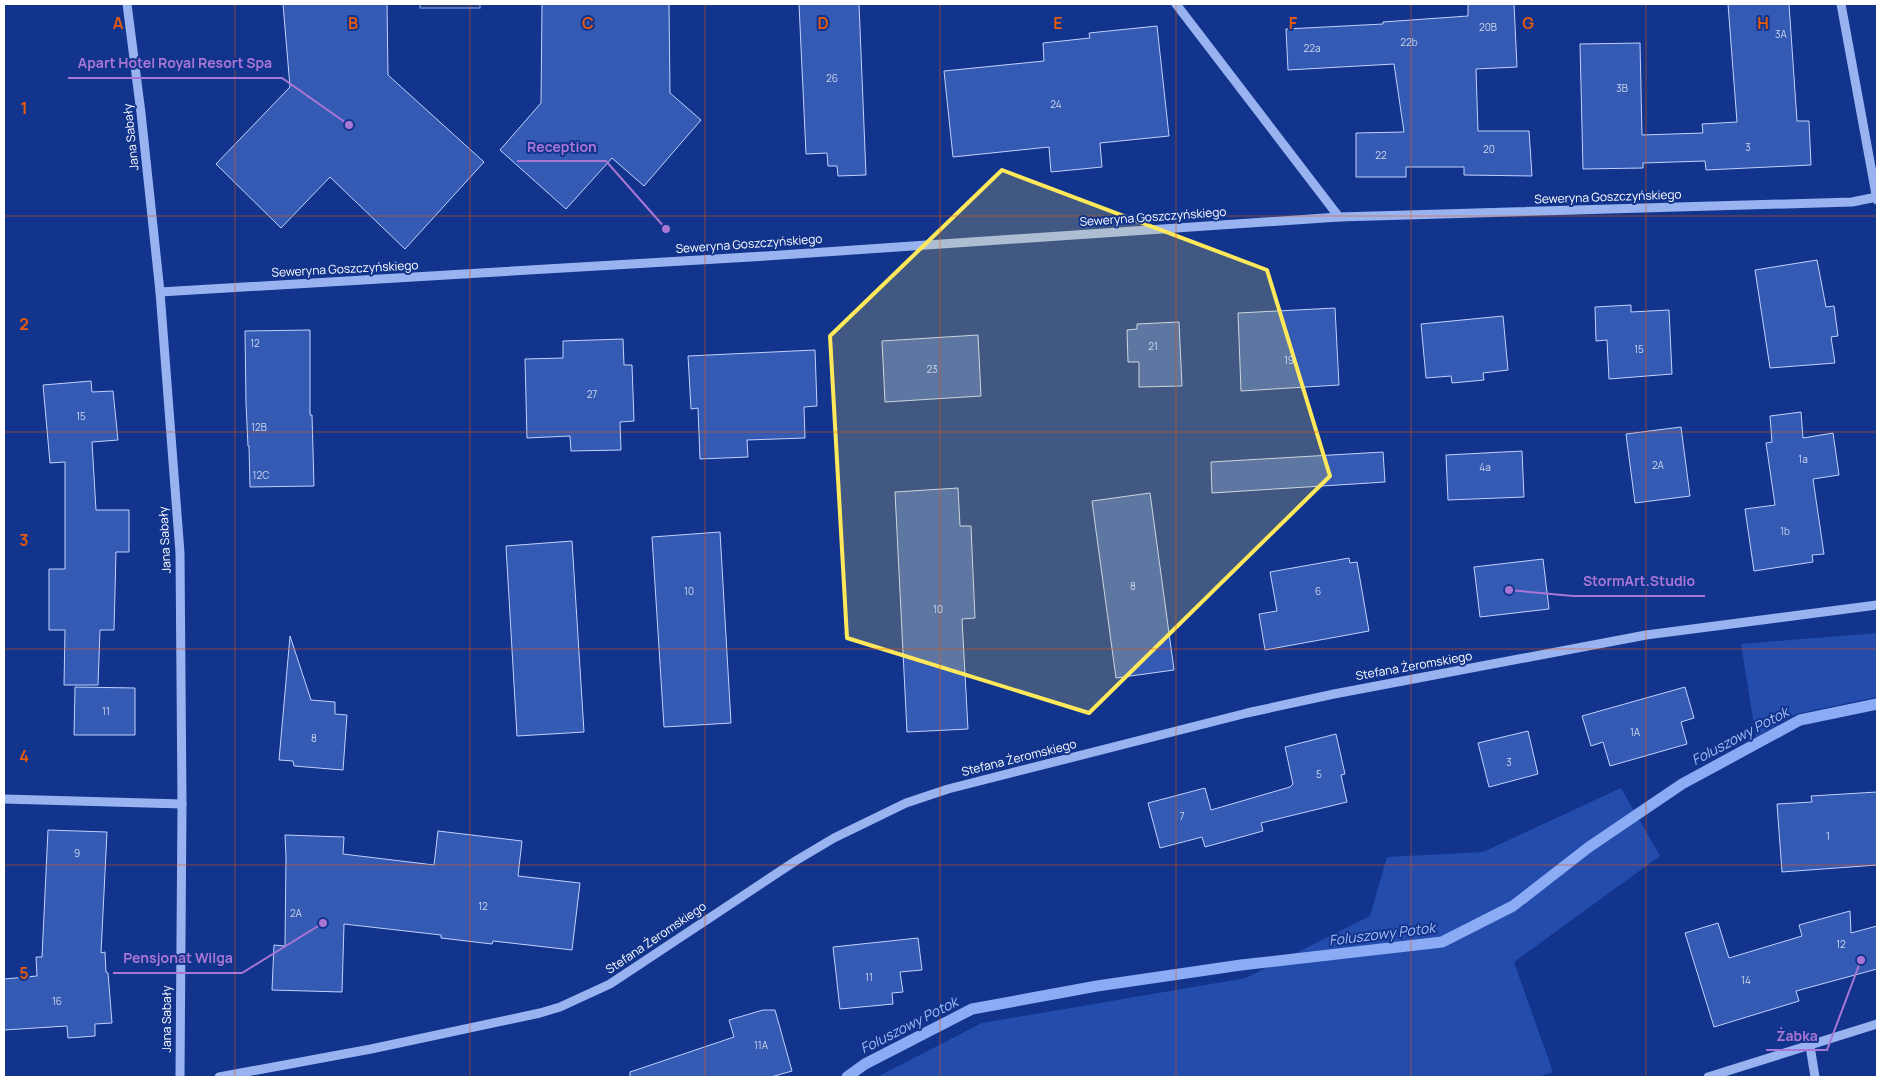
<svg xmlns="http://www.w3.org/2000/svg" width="1881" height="1081" font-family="Manrope,sans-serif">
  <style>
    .green { fill: #234cac }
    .water { fill: #213a7c; stroke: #8babf5 }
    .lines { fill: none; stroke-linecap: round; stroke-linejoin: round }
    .stream { stroke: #8babf5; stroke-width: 11 }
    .building { fill: #355ab4; stroke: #c0d2fd }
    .minor { stroke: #99b3f1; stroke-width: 9 }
    .marked { fill: #ffe95a; fill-opacity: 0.2; stroke: #ffe95a; stroke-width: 4; stroke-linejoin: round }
    .grid { fill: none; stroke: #e8590c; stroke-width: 1; stroke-opacity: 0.55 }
    .labels { text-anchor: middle; stroke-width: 4; stroke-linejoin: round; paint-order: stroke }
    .number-label { font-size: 10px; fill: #ccd6ec }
    .street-label { font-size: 12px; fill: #fff; stroke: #12348c }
    .water-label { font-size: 14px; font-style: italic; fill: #a5bef9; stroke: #12348c }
    .grid-label { font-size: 16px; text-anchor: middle; font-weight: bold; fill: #e8590c; stroke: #12348c; stroke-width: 4; stroke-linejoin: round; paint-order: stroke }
    .leader { fill: none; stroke: #a976d5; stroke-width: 2 }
    .callout-dot { fill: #a976d5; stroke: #12348c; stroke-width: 2 }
    .callout-label { font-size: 14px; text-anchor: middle; font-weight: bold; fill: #a976d5; stroke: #12348c; stroke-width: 4; stroke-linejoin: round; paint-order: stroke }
  </style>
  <rect width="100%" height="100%" fill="#12348c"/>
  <g class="green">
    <polygon points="1877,633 1877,697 1796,714 1756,737 1741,644"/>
    <polygon points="1621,788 1660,856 1514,962 1553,1072 1538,1077 877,1077 982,1023 1246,978 1370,916 1387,857 1483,852"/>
  </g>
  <rect class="water" x="420" y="4" width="60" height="4"/>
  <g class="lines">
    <polyline class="stream" points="847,1077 865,1064 972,1009 1097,986 1241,965 1442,942 1513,906 1589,847 1682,784 1800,720 1877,704"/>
  </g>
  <g class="building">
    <polygon points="283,4 387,4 388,75 484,162 405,249 330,177 281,228 216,164 290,87"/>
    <polygon points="542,4 669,4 670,93 701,120 644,186 612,158 566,209 500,150 541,103"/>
    <polygon points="799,4 859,4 866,175 838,176 837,166 828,166 827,153 806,154"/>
    <polygon points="1468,4 1514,4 1517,67 1476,69 1478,131 1529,131 1532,176 1464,175 1464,167 1406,167 1406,177 1356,177 1356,133 1404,132 1394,64 1288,70 1286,29 1383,24 1383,22 1468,16"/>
    <polygon points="1728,4 1789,4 1797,121 1809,121 1811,165 1706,170 1705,161 1643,163 1643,168 1583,169 1580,44 1640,43 1642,135 1703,133 1702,124 1737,122"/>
    <polygon points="1157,26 1169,136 1100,143 1102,167 1051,172 1049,147 953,157 944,71 1044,61 1043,43 1090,38 1089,33"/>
    <polygon points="1817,260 1826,307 1834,306 1838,336 1831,337 1835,363 1770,368 1755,270"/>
    <polygon points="1631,305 1631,312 1669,310 1672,374 1609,379 1607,340 1596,341 1595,307"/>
    <polygon points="1335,308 1339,385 1241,391 1238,313"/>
    <polygon points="1503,316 1508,370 1483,373 1484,380 1452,383 1451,376 1426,378 1421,324"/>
    <polygon points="1179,322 1182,386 1139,387 1139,362 1128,362 1127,330 1137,329 1137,324"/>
    <polygon points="310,330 310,415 312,415 314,486 250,487 249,446 248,446 246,403 245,331"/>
    <polygon points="978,335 981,396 885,402 882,341"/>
    <polygon points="623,339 624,365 632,365 634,421 620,422 621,450 571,451 570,436 527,438 525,359 563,358 563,341"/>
    <polygon points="815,350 817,406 804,407 805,438 747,440 748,457 700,459 698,408 691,409 688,356"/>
    <polygon points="91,381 92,392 113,391 118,440 92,442 96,510 129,510 129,552 116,552 114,630 100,630 98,685 64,685 65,630 49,630 49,569 65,569 65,462 50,463 43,385"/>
    <polygon points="1801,412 1803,438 1833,433 1839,475 1813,479 1824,554 1812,555 1813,562 1754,571 1745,509 1775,505 1766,443 1772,442 1770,416"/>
    <polygon points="1681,427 1690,496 1635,503 1626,434"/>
    <polygon points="1522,451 1524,497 1448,500 1446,455"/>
    <polygon points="1383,452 1385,482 1212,493 1211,462"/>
    <polygon points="958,488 960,526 971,526 973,573 975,618 962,619 968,729 907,732 895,492"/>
    <polygon points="1150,493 1174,670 1116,678 1092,501"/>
    <polygon points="720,532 731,723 664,727 652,537"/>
    <polygon points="572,541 584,732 517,736 506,546"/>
    <polygon points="1349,558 1350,563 1357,562 1369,631 1265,650 1259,614 1277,611 1270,572"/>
    <polygon points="1543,559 1549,609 1480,617 1474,567"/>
    <polygon points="290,636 311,700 335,702 335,714 347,715 343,770 294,766 293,761 279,760"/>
    <polygon points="75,687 135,688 135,735 74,735"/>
    <polygon points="1685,687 1694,718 1681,722 1687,744 1610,766 1603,742 1591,746 1582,716"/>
    <polygon points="1528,731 1538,774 1489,787 1478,743"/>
    <polygon points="1336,734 1345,774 1341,775 1347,802 1261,823 1263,831 1205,847 1202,837 1160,848 1148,803 1205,788 1211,810 1290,787 1293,784 1285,747"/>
    <polygon points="1877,792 1877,865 1782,872 1777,804 1812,802 1811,796"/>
    <polygon points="48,830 107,832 101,953 105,952 106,972 108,973 112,1023 95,1024 95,1036 68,1038 67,1026 4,1030 4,979 37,976 36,957 42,957"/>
    <polygon points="438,831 522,841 518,876 580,883 572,950 493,941 492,944 441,938 441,935 344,924 342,992 272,990 274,945 285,946 286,857 285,835 344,837 343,854 434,865"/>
    <polygon points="1850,911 1851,933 1877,926 1877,969 1796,991 1799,1001 1714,1027 1685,933 1718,923 1729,958 1802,936 1799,925"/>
    <polygon points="918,938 922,970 900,972 903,992 892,993 893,1004 840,1009 833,947"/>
    <polygon points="763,1010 775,1010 792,1071 771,1077 630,1077 630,1072 734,1037 729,1020"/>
  </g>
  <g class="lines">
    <g class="minor">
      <polyline points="127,4 141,113 160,292 180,553 182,804 180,1077"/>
      <polyline points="1176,4 1339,217"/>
      <polyline points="1841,4 1877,200"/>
      <polyline points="160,292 766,256 1339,217 1852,202 1877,197"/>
      <polyline points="4,799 182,804"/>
      <polyline points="1810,1046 1815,1077"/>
      <polyline points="219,1077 371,1049 540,1013 560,1007 610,984 797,860 834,838 906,803 948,789 1247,713 1334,694 1646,635 1877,605"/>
      <polyline points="1708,1077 1877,1024"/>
    </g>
  </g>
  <path class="marked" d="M1002 170 1267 270 1330 476 1089 713 847 638 830 336Z"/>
  <path class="grid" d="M235 4V1077M470 4V1077M705 4V1077M940 4V1077M1176 4V1077M1411 4V1077M1646 4V1077M4 216H1877M4 432H1877M4 649H1877M4 865H1877"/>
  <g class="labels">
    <g class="number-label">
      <text x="1488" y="31">20B</text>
      <text x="1781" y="38">3A</text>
      <text x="1409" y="46">22b</text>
      <text x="1312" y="52">22a</text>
      <text x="832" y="82">26</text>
      <text x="1622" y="92">3B</text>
      <text x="1056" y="108">24</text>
      <text x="1748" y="151">3</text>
      <text x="1489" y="153">20</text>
      <text x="1381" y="159">22</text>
      <text x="255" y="347">12</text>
      <text x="1153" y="350">21</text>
      <text x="1639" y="353">15</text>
      <text x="1289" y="364">19</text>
      <text x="932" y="373">23</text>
      <text x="592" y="398">27</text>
      <text x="81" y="420">15</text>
      <text x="259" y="431">12B</text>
      <text x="1803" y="463">1a</text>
      <text x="1658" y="469">2A</text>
      <text x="1485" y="471">4a</text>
      <text x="261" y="479">12C</text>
      <text x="1785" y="535">1b</text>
      <text x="1133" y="590">8</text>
      <text x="689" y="595">10</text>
      <text x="1318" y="595">6</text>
      <text x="938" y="613">10</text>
      <text x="106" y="715">11</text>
      <text x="1635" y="736">1A</text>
      <text x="314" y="742">8</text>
      <text x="1509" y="766">3</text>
      <text x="1319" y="778">5</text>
      <text x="1182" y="820">7</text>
      <text x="1828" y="840">1</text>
      <text x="77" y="857">9</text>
      <text x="483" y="910">12</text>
      <text x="296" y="917">2A</text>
      <text x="1841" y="948">12</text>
      <text x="869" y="981">11</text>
      <text x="1746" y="984">14</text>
      <text x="57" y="1005">16</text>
      <text x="761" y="1049">11A</text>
    </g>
    <g class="street-label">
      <text transform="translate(131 137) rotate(-96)" y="4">Jana Sabały</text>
      <text transform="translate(1608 197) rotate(-2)" y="4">Seweryna Goszczyńskiego</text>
      <text transform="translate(1153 217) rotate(-4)" y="4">Seweryna Goszczyńskiego</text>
      <text transform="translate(749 244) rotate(-4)" y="4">Seweryna Goszczyńskiego</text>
      <text transform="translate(345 269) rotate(-3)" y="4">Seweryna Goszczyńskiego</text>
      <text transform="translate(165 540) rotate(-93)" y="4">Jana Sabały</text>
      <text transform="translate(1414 666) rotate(-10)" y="4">Stefana Żeromskiego</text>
      <text transform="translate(1019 758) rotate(-14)" y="4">Stefana Żeromskiego</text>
      <text transform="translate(656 938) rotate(-34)" y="4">Stefana Żeromskiego</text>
      <text transform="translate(167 1019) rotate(-90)" y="4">Jana Sabały</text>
    </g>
    <g class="water-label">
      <text transform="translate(1740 736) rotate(-28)" y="5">Foluszowy Potok</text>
      <text transform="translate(1382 934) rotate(-7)" y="5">Foluszowy Potok</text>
      <text transform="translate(909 1025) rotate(-27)" y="5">Foluszowy Potok</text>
    </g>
  </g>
  <g class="grid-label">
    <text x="118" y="29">A</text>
    <text x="353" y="29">B</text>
    <text x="588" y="29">C</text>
    <text x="823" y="29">D</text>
    <text x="1058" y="29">E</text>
    <text x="1293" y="29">F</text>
    <text x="1528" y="29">G</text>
    <text x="1763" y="29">H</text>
    <text x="24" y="114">1</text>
    <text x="24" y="330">2</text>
    <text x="24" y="546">3</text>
    <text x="24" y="762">4</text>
    <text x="24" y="979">5</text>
  </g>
  <path class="leader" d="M349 125L282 78H68M666 229L606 161H517M1509 590L1573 596H1705M323 923L242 973H113M1861 960L1827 1050H1766"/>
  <g class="callout-dot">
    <circle cx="349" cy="125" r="5"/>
    <circle cx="666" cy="229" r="5"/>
    <circle cx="1509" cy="590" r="5"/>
    <circle cx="323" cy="923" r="5"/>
    <circle cx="1861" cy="960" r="5"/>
  </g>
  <g class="callout-label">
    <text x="175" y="68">Apart Hotel Royal Resort Spa</text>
    <text x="562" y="152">Reception</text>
    <text x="1639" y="586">StormArt.Studio</text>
    <text x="178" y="963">Pensjonat Wilga</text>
    <text x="1797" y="1041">Żabka</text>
  </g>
  <rect width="1881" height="1081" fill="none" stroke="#ffffff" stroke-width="10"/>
</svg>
